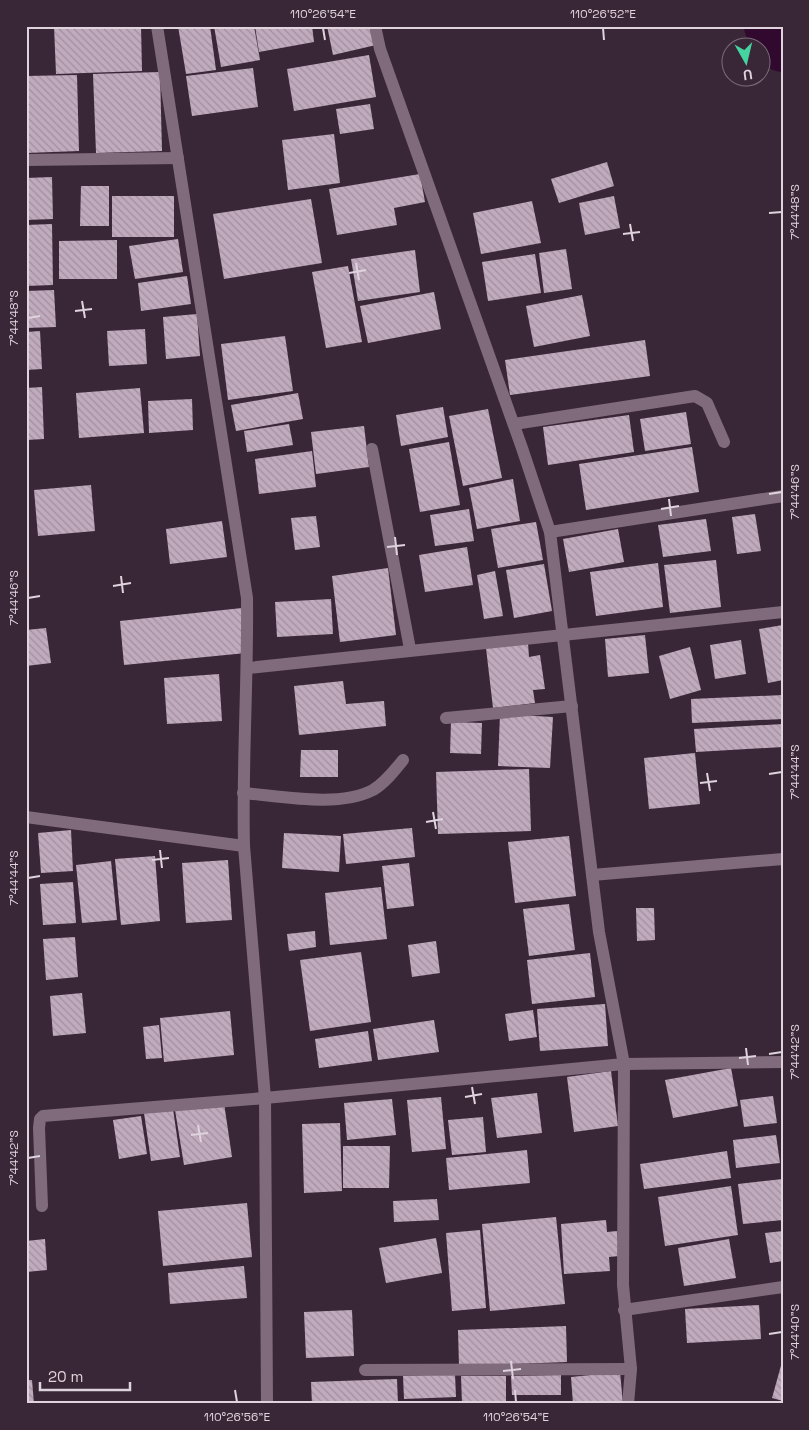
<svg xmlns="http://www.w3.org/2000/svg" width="809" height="1430" font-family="'Space Grotesk',sans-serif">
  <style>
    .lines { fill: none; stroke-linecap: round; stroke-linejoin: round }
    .river { stroke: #31082e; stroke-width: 54 }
    .building { fill: url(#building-back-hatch) }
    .minor { stroke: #806b7d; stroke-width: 12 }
    .ticks { fill: none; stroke: #dfd3dd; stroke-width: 2 }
    .neatline { fill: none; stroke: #dfd3dd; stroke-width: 2 }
    .ticks-label { font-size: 12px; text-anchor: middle; fill: #dfd3dd }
  </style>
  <defs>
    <pattern id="building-back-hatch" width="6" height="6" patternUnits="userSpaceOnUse" patternTransform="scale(1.25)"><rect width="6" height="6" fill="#c0aabd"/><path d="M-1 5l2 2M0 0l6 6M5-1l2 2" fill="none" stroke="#a18f9e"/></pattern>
  </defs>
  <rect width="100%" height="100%" fill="#392737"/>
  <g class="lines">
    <polyline class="river" points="771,26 783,45"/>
  </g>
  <g class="building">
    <polygon points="54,26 141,26 142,71 56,74"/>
    <polygon points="178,26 210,26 216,70 186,74"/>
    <polygon points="214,26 254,26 260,60 221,67"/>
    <polygon points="255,26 312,26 314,42 259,52"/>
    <polygon points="327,26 371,26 376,45 333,55"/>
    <polygon points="369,55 376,97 294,111 287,69"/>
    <polygon points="253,68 258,107 192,116 186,76"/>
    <polygon points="160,72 162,151 96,153 93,74"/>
    <polygon points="77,75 79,151 26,153 26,76"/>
    <polygon points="370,104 374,129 340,134 336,109"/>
    <polygon points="334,134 340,183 288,190 282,140"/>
    <polygon points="607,162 614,186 559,203 551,179"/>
    <polygon points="420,174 425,202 394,208 397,225 337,235 329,189"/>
    <polygon points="52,177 53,219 26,220 26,178"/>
    <polygon points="81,186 109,186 109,226 80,226"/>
    <rect x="112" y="196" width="62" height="41"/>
    <polygon points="614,196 620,228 585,235 579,203"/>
    <polygon points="311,199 322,263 224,279 213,214"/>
    <polygon points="532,201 541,243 481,254 473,213"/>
    <polygon points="52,224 53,285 26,286 26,225"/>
    <polygon points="178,239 183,272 135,279 129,246"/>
    <polygon points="117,240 117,279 59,279 59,241"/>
    <polygon points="566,249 572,289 544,293 539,253"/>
    <polygon points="415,250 420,292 358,301 351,259"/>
    <polygon points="535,254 541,293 488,301 482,262"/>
    <polygon points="348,266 362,342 326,348 312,272"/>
    <polygon points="187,276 191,304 141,311 138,283"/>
    <polygon points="54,290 56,327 26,328 26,291"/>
    <polygon points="434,292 441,329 368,343 360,306"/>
    <polygon points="582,295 590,336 534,347 526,306"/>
    <polygon points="197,314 200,356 166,359 163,317"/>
    <polygon points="145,329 147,364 109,366 107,331"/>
    <polygon points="40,331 42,369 26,370 26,332"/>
    <polygon points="285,336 293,391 228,400 221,344"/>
    <polygon points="645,340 650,376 510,395 505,360"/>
    <polygon points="42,387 44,439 26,440 26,388"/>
    <polygon points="140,388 144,433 79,438 76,393"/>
    <polygon points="298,393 303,419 236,431 231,405"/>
    <polygon points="192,399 193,430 149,433 148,401"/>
    <polygon points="443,407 448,437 401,446 396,415"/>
    <polygon points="488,409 502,478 463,486 449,416"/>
    <polygon points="686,412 691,444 645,451 640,419"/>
    <polygon points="629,415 634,452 548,465 543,427"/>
    <polygon points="289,424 293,445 247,452 244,431"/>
    <polygon points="364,426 369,467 316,474 311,432"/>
    <polygon points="449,442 460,505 420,512 409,449"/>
    <polygon points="692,447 699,492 586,510 579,464"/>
    <polygon points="312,451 316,487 259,494 255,459"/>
    <polygon points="513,479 520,521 477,529 469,488"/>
    <polygon points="91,485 95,531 38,536 34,490"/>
    <polygon points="469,509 474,541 435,546 430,515"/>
    <polygon points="755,514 761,551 737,554 732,517"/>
    <polygon points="316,516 320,547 295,550 291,518"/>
    <polygon points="706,519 711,551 663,557 658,525"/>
    <polygon points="222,521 227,557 170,564 166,529"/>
    <polygon points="536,522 543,560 498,568 491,529"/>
    <polygon points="618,529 624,562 569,572 563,539"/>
    <polygon points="467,547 473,585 425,592 419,555"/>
    <polygon points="716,560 721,607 670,613 664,565"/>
    <polygon points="658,563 663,607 596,616 590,572"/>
    <polygon points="544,564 552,611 514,618 506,570"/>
    <polygon points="388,568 396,635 340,642 332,576"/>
    <polygon points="495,571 503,616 484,619 477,575"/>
    <polygon points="331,599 333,634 277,637 275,602"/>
    <polygon points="242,608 246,653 124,665 120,621"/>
    <polygon points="783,625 783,680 768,683 759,629"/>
    <polygon points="46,628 51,663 26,666 26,630"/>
    <polygon points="645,635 649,673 608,677 605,639"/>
    <polygon points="741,640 746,674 715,679 710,645"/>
    <polygon points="528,643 529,657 540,655 545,689 533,690 535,703 493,708 486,648"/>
    <polygon points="690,647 701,690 670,699 659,656"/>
    <polygon points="219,674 222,721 167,724 164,678"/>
    <polygon points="343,681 346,704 384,701 386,726 299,735 294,686"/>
    <polygon points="783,695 783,719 692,723 691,699"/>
    <polygon points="500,714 553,717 550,768 498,766"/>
    <polygon points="451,722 482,723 481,754 450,753"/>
    <polygon points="783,724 783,747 696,752 694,729"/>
    <polygon points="301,750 338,750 338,777 300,777"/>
    <polygon points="695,753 700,804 649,809 644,758"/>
    <polygon points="529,769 531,831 438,834 436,772"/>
    <polygon points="412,828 415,857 346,864 343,834"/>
    <polygon points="71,830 73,871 41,873 38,833"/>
    <polygon points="284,833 341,836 339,872 282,868"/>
    <polygon points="569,836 576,896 515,903 508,842"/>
    <polygon points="155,856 160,921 121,925 115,859"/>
    <polygon points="228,860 232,920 186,923 182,863"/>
    <polygon points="111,861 117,920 82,923 76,865"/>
    <polygon points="409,863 414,906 387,909 382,866"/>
    <polygon points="73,882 76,923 43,925 40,884"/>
    <polygon points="381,887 387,939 330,945 325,893"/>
    <polygon points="569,904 575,950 529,956 523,909"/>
    <polygon points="636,908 654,908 655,940 637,941"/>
    <polygon points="315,931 316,947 289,951 287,934"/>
    <polygon points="75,937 78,977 46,980 43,939"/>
    <polygon points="436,941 440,973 412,977 408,945"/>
    <polygon points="361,952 371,1022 310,1031 300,960"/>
    <polygon points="590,953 595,997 532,1004 527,960"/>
    <polygon points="82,993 86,1033 53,1036 50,996"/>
    <polygon points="605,1004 608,1046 540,1051 537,1009"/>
    <polygon points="533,1010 537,1037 509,1041 505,1014"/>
    <polygon points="230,1011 234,1055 164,1062 160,1018"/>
    <polygon points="434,1020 439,1052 378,1060 373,1029"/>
    <polygon points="159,1025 162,1058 146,1059 143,1027"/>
    <polygon points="368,1031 372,1061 319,1068 315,1039"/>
    <polygon points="731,1068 738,1106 673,1118 665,1080"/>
    <polygon points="611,1071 618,1126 574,1132 567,1077"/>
    <polygon points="537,1093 542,1133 497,1138 491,1098"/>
    <polygon points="773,1096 777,1123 744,1127 740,1100"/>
    <polygon points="441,1097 446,1149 412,1152 407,1100"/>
    <polygon points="392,1099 396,1135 347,1140 344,1103"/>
    <polygon points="224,1103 232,1157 184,1165 175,1110"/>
    <polygon points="173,1109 180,1157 151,1161 144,1113"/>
    <polygon points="141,1116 147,1154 119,1159 113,1120"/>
    <polygon points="483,1117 486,1152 452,1155 448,1120"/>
    <polygon points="340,1123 342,1191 304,1193 302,1124"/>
    <polygon points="776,1135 780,1163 736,1168 733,1140"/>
    <polygon points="343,1146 390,1146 389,1188 343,1188"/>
    <polygon points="527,1150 530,1183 449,1190 446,1158"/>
    <polygon points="727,1151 731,1178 644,1189 640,1164"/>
    <polygon points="783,1179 783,1220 743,1224 738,1184"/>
    <polygon points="731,1186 738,1235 665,1246 658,1197"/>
    <polygon points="437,1199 439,1220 394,1222 393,1201"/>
    <polygon points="247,1203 252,1257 163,1266 158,1211"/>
    <polygon points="556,1217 565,1304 490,1311 482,1224"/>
    <polygon points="606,1220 607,1232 617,1231 619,1256 609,1257 610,1271 564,1274 561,1224"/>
    <polygon points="480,1230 486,1308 452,1311 446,1233"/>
    <polygon points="783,1231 783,1261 770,1263 765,1233"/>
    <polygon points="436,1238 442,1273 386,1283 379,1248"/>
    <polygon points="45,1239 47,1270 26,1272 26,1241"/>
    <polygon points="729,1239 736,1278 684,1286 678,1248"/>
    <polygon points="244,1266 247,1298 170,1304 168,1273"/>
    <polygon points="759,1305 761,1339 687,1343 685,1309"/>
    <polygon points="352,1310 354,1356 306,1358 304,1312"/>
    <polygon points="566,1326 567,1362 459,1366 458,1330"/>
    <polygon points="782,1362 783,1362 783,1401 772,1398"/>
    <polygon points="620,1372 623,1404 573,1404 571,1377"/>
    <polygon points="455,1374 456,1397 404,1399 403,1376"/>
    <polygon points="561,1375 561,1395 512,1395 511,1376"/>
    <polygon points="461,1376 506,1376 506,1404 462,1404"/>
    <polygon points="397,1379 398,1404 312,1404 311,1382"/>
    <polygon points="26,1380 32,1380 34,1404 26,1404"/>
  </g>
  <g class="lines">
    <g class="minor">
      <path d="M157 26 247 598C248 681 242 763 244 846"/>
      <polyline points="375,26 380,49 522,448 550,532 599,932 624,1064 623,1285 631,1369 628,1404"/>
      <polyline points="26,160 178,158"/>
      <polyline points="514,424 695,396 707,403 724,442"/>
      <polyline points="372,449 410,649"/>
      <polyline points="550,532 783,496"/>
      <polyline points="248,668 783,612"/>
      <polyline points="446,718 572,706"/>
      <path d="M243 793C281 796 338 808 373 790 385 783 394 771 403 760"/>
      <polyline points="26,817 244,846 265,1098 267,1404"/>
      <polyline points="592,875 783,859"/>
      <polyline points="42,1206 39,1128 40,1119 43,1116 265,1098 624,1064 783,1062"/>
      <polyline points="624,1310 783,1287"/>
      <polyline points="365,1370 631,1369"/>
    </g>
  </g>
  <path class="ticks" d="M323 28 325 40M603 28 604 40M769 213 782 212M630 224 633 241M623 234 640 232M356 263 359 280M349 273 366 270M82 301 85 318M75 311 92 309M28 318 40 316M769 494 782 492M669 499 671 516M661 509 679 506M395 537 397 555M387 547 405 545M121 576 123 593M113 586 131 583M28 598 40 596M707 773 710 791M769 774 782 772M700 783 717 781M433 812 436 829M426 822 443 819M160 850 162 868M152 860 169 858M28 878 40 876M746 1048 748 1065M769 1054 782 1052M739 1058 756 1056M472 1087 475 1104M465 1097 482 1094M198 1125 201 1142M191 1135 208 1133M28 1158 40 1156M769 1334 782 1332M511 1361 513 1379M503 1371 521 1369M235 1390 237 1402M515 1390 516 1402"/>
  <rect width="809" height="1430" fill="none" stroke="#392737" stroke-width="55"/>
  <g transform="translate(746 62) rotate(172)"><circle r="24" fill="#392737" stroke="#7b6c79"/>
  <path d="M0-4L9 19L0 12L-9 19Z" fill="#45d49f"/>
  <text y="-8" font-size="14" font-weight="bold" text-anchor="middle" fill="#dfd3dd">U</text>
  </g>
  <path d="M40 1382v8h90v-8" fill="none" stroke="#dfd3dd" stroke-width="2.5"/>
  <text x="48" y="1382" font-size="15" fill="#dfd3dd" stroke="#392737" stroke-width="4" paint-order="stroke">20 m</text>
  <rect x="28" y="28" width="754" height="1374" class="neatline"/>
  <g class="ticks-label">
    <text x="323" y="18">110°26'54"E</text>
    <text x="603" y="18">110°26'52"E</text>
    <text transform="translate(795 212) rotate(-90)" y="4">7°44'48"S</text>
    <text transform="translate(14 318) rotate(-90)" y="4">7°44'48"S</text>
    <text transform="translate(795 492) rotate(-90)" y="4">7°44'46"S</text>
    <text transform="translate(14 598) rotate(-90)" y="4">7°44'46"S</text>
    <text transform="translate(795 772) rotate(-90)" y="4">7°44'44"S</text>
    <text transform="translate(14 878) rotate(-90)" y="4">7°44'44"S</text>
    <text transform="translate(795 1052) rotate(-90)" y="4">7°44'42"S</text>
    <text transform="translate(14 1158) rotate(-90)" y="4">7°44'42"S</text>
    <text transform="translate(795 1332) rotate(-90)" y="4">7°44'40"S</text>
    <text x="237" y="1421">110°26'56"E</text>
    <text x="516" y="1421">110°26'54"E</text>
  </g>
</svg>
